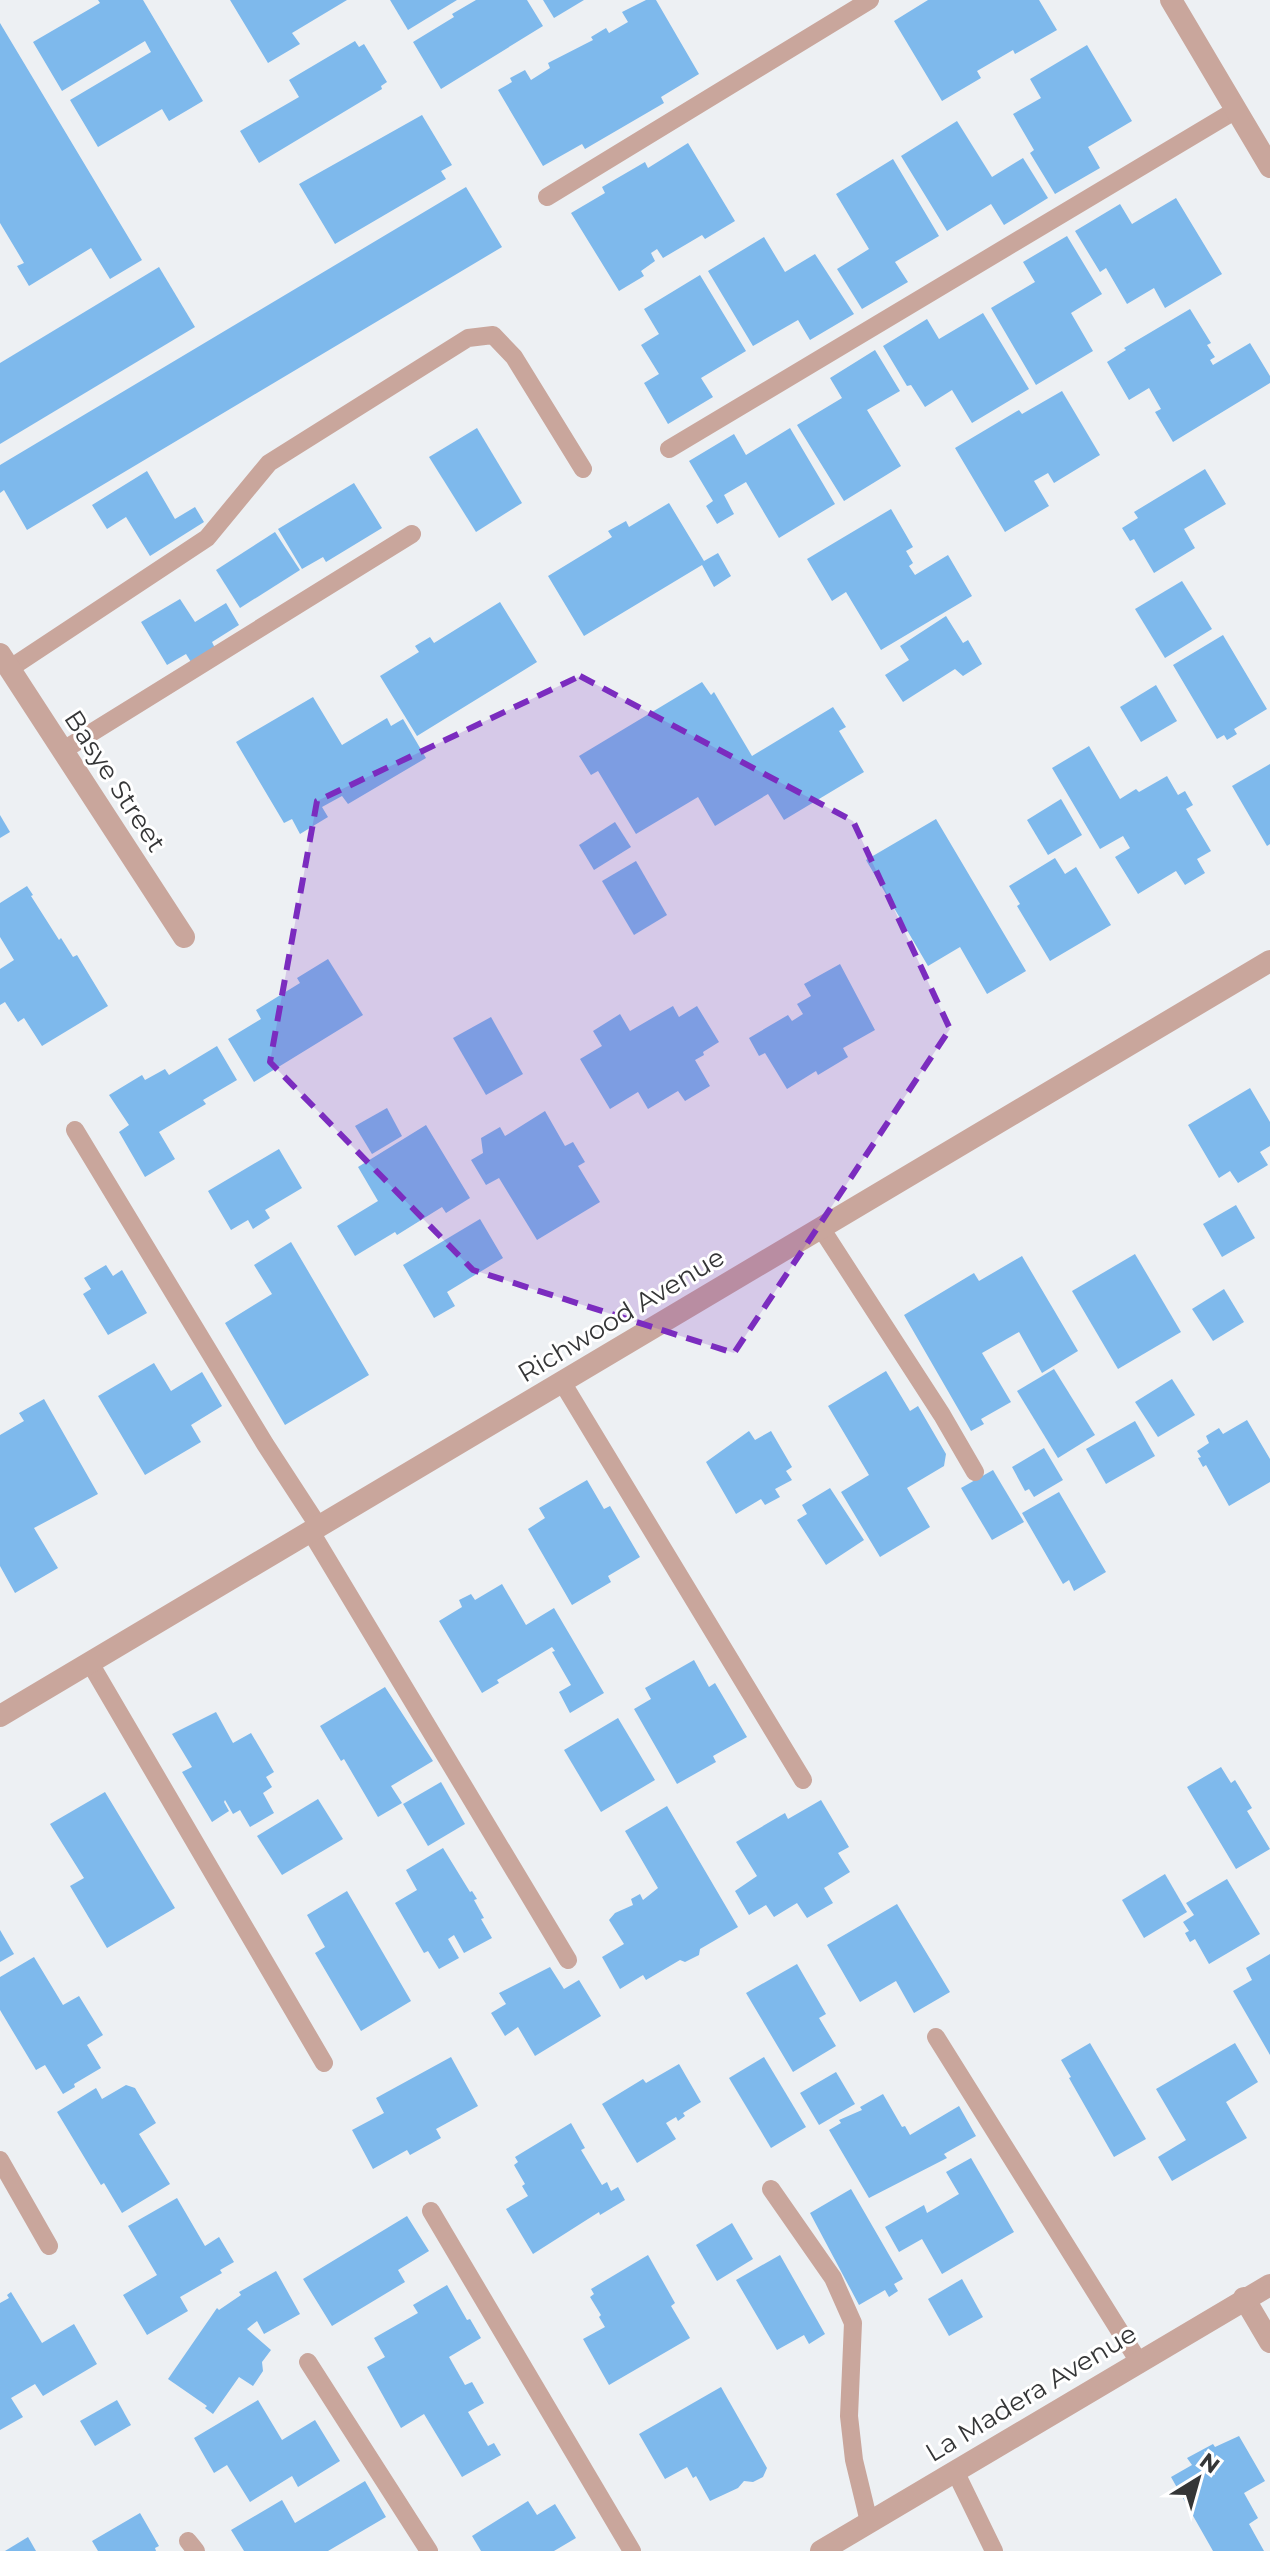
<svg xmlns="http://www.w3.org/2000/svg" width="1270" height="2551" font-family="Montserrat,sans-serif">
  <style>
    .building { fill: #7eb9ec }
    .lines { fill: none; stroke-linecap: round; stroke-linejoin: round }
    .service { stroke: #c9a69c; stroke-width: 18 }
    .minor { stroke: #c9a69c; stroke-width: 22 }
    .tertiary { stroke: #c9a69c; stroke-width: 22 }
    .marked { fill: #7b2cbf; fill-opacity: 0.2; stroke: #7b2cbf; stroke-width: 6; stroke-dasharray: 16 10; stroke-linejoin: round }
    .labels { text-anchor: middle; stroke-width: 6; stroke-linejoin: round; paint-order: stroke }
    .street-label { font-size: 26px; fill: #353637; stroke: #fff }
  </style>
  <rect width="100%" height="100%" fill="#edf0f3"/>
  <g class="building">
    <polygon points="98,0 143,0 203,101 169,121 162,109 98,147 70,100 151,52 145,41 62,91 33,42 100,3"/>
    <polygon points="230,0 347,0 292,33 300,44 268,63"/>
    <polygon points="390,0 457,0 408,30"/>
    <polygon points="476,0 527,0 543,26 441,89 413,42 454,17 452,14"/>
    <polygon points="543,0 584,0 554,18"/>
    <polygon points="646,0 656,0 699,74 661,97 664,103 585,149 582,144 543,166 498,90 512,82 510,78 525,70 531,80 550,68 548,63 593,40 591,37 606,28 609,33 628,22 622,12"/>
    <polygon points="928,0 1039,0 1057,30 1015,54 1013,50 977,71 981,78 942,101 894,21"/>
    <polygon points="0,23 142,260 110,279 91,248 29,286 17,266 24,263 0,223"/>
    <polygon points="355,41 359,47 364,44 387,82 381,86 382,89 259,163 240,131 299,97 289,80"/>
    <polygon points="1087,45 1132,121 1088,147 1100,168 1055,194 1030,153 1034,150 1013,114 1041,98 1030,79"/>
    <polygon points="422,115 452,165 441,171 446,179 335,244 299,184"/>
    <polygon points="957,121 992,177 1023,158 1048,198 1004,225 991,204 947,231 901,156"/>
    <polygon points="688,143 735,221 705,239 702,235 663,258 657,249 651,253 655,261 641,271 644,276 619,291 571,213 605,193 602,187 645,162 648,168"/>
    <polygon points="893,159 939,236 895,262 908,282 862,309 837,269 869,249 836,194"/>
    <polygon points="466,187 502,247 27,530 4,490 0,493 0,465"/>
    <polygon points="1176,198 1222,274 1165,308 1154,288 1127,304 1106,268 1100,272 1075,231 1120,204 1132,224"/>
    <polygon points="1067,236 1102,294 1071,313 1093,351 1036,385 991,308 1035,282 1023,262"/>
    <polygon points="764,237 785,272 815,254 854,314 810,340 798,320 753,346 708,271"/>
    <polygon points="159,267 195,327 0,444 0,363"/>
    <polygon points="700,275 746,351 701,378 713,397 668,424 644,383 659,374 641,345 659,334 644,309"/>
    <polygon points="1190,309 1211,343 1207,345 1215,357 1210,360 1213,365 1250,343 1270,376 1270,383 1173,442 1155,412 1161,409 1149,388 1129,400 1107,362 1126,350 1124,348"/>
    <polygon points="983,313 1029,389 972,423 952,390 925,407 911,385 907,386 883,346 927,319 939,339"/>
    <polygon points="875,350 900,391 867,410 901,466 844,501 797,425 842,398 830,378"/>
    <polygon points="1062,391 1100,455 1054,483 1048,473 1034,481 1049,506 1005,532 955,448 1019,410 1022,414"/>
    <polygon points="477,428 522,503 476,532 429,457"/>
    <polygon points="790,428 835,504 779,538 746,482 724,495 734,514 717,524 706,506 713,501 689,461 734,434 746,455"/>
    <polygon points="1205,469 1226,504 1184,529 1195,548 1154,573 1134,539 1130,541 1122,528 1138,518 1134,512"/>
    <polygon points="147,471 175,519 195,507 204,522 150,556 126,517 107,529 92,505"/>
    <polygon points="354,483 382,528 326,562 323,557 302,569 278,529"/>
    <polygon points="669,503 704,561 718,553 731,576 714,587 702,565 584,636 548,576 612,537 608,531 626,521 629,527"/>
    <polygon points="891,509 913,547 906,551 913,563 909,566 915,575 948,555 972,596 881,650 846,592 832,601 807,559"/>
    <polygon points="275,532 300,570 240,608 216,570"/>
    <polygon points="1182,581 1212,629 1165,658 1135,609"/>
    <polygon points="180,599 195,622 226,603 239,625 212,642 215,648 191,662 186,654 167,665 141,622"/>
    <polygon points="500,602 537,662 417,736 380,676 419,652 415,646 430,637 434,643"/>
    <polygon points="946,616 963,643 968,640 982,664 963,676 955,669 903,702 885,675 909,660 900,646"/>
    <polygon points="1223,635 1267,709 1234,729 1237,734 1227,740 1224,735 1217,739 1173,665"/>
    <polygon points="702,682 711,695 714,692 752,756 833,707 846,727 839,731 864,772 784,820 768,794 715,826 698,797 636,834 598,771 591,775 579,756"/>
    <polygon points="1156,685 1177,721 1141,742 1120,707"/>
    <polygon points="313,697 342,745 387,718 391,726 403,719 426,758 348,804 342,796 322,807 328,817 300,834 292,819 284,823 236,742"/>
    <polygon points="1089,746 1120,799 1136,789 1139,792 1167,776 1178,795 1185,791 1193,805 1186,809 1211,851 1197,859 1205,873 1185,885 1176,871 1138,894 1115,857 1130,848 1123,836 1100,849 1052,768"/>
    <polygon points="1270,764 1270,844 1267,846 1232,786"/>
    <polygon points="1061,799 1082,835 1048,855 1027,820"/>
    <polygon points="0,815 10,832 0,838"/>
    <polygon points="936,819 1026,971 987,994 960,947 928,966 866,860"/>
    <polygon points="615,822 631,847 594,870 579,845"/>
    <polygon points="1055,858 1065,874 1076,867 1111,925 1050,961 1017,906 1020,904 1009,886"/>
    <polygon points="636,861 667,915 634,935 602,881"/>
    <polygon points="27,886 33,895 31,896 59,940 61,938 73,957 77,955 108,1006 42,1046 24,1018 18,1022 5,1002 0,1005 0,969 14,960 0,937 0,903"/>
    <polygon points="328,959 363,1015 254,1082 228,1039 261,1019 256,1010 300,983 297,978"/>
    <polygon points="840,964 875,1030 843,1048 848,1057 818,1075 816,1071 787,1089 765,1053 759,1056 749,1038 788,1015 792,1021 803,1014 797,1004 811,996 804,984"/>
    <polygon points="673,1006 679,1017 697,1006 719,1042 703,1052 704,1055 695,1060 710,1086 685,1101 678,1091 648,1109 638,1092 610,1109 580,1059 602,1046 593,1031 620,1014 630,1031"/>
    <polygon points="491,1017 523,1074 486,1095 453,1038"/>
    <polygon points="217,1046 237,1080 203,1100 206,1104 159,1132 175,1159 145,1177 119,1132 129,1125 109,1095 142,1075 145,1080 165,1069 169,1075"/>
    <polygon points="1250,1088 1270,1122 1270,1146 1260,1152 1268,1165 1238,1183 1230,1171 1219,1178 1188,1125"/>
    <polygon points="387,1108 402,1136 372,1154 355,1126"/>
    <polygon points="545,1111 565,1146 573,1142 585,1162 578,1166 600,1202 537,1240 499,1178 486,1185 471,1160 483,1153 481,1138 500,1127 505,1136"/>
    <polygon points="426,1125 470,1198 446,1213 442,1207 397,1235 395,1232 355,1256 337,1226 378,1201 358,1167"/>
    <polygon points="279,1149 302,1188 265,1210 270,1218 253,1229 248,1220 231,1230 208,1191"/>
    <polygon points="1236,1205 1255,1238 1222,1257 1203,1224"/>
    <polygon points="480,1219 503,1258 447,1292 455,1306 434,1318 403,1265"/>
    <polygon points="291,1242 369,1375 285,1425 225,1323 272,1294 254,1265"/>
    <polygon points="1135,1254 1181,1332 1118,1369 1072,1291"/>
    <polygon points="1022,1256 1078,1351 1042,1373 1019,1332 982,1353 1011,1402 981,1419 984,1424 971,1431 904,1315 974,1273 979,1281"/>
    <polygon points="106,1265 113,1276 122,1270 147,1313 108,1335 83,1294 91,1289 84,1278"/>
    <polygon points="1224,1289 1244,1322 1213,1341 1192,1309"/>
    <polygon points="154,1363 171,1391 202,1372 222,1406 191,1425 201,1442 145,1475 98,1396"/>
    <polygon points="1054,1369 1095,1435 1058,1458 1017,1391"/>
    <polygon points="886,1371 910,1411 918,1406 946,1454 944,1466 907,1488 930,1527 880,1557 841,1492 869,1475 828,1406"/>
    <polygon points="1172,1379 1195,1415 1158,1437 1135,1402"/>
    <polygon points="44,1399 98,1494 34,1528 58,1568 15,1593 0,1566 0,1435 24,1421 19,1413"/>
    <polygon points="1247,1420 1270,1459 1270,1482 1229,1506 1206,1465 1203,1467 1198,1458 1201,1457 1197,1451 1209,1443 1206,1436 1219,1428 1223,1434"/>
    <polygon points="1135,1421 1155,1456 1106,1484 1086,1449"/>
    <polygon points="749,1431 755,1440 771,1431 792,1467 786,1471 792,1480 775,1489 780,1497 765,1505 761,1499 736,1514 706,1462"/>
    <polygon points="1044,1448 1063,1480 1034,1497 1029,1489 1025,1491 1012,1467"/>
    <polygon points="993,1470 1024,1522 992,1540 961,1488"/>
    <polygon points="587,1480 604,1509 610,1506 640,1557 608,1576 611,1582 572,1605 528,1529 545,1518 539,1508"/>
    <polygon points="830,1488 864,1540 826,1565 797,1520 807,1514 802,1505"/>
    <polygon points="1059,1492 1106,1572 1074,1591 1069,1580 1063,1584 1022,1513"/>
    <polygon points="502,1584 526,1625 554,1608 604,1693 570,1713 559,1692 571,1685 552,1652 555,1651 552,1647 497,1680 499,1683 482,1693 439,1621 462,1607 459,1600 471,1594 475,1600"/>
    <polygon points="694,1660 709,1687 715,1683 747,1737 713,1756 716,1762 677,1784 634,1709 651,1699 645,1688"/>
    <polygon points="385,1687 433,1761 391,1786 402,1803 378,1817 344,1759 341,1761 320,1726"/>
    <polygon points="216,1712 233,1743 251,1733 274,1772 266,1777 272,1787 263,1793 274,1813 250,1827 240,1810 233,1814 225,1800 224,1802 229,1811 212,1822 182,1772 192,1767 172,1734"/>
    <polygon points="618,1718 655,1780 601,1812 564,1750"/>
    <polygon points="1221,1767 1231,1783 1235,1780 1252,1808 1247,1811 1270,1849 1236,1869 1187,1787"/>
    <polygon points="441,1782 465,1824 428,1846 403,1804"/>
    <polygon points="105,1792 175,1908 107,1948 70,1886 84,1878 50,1824"/>
    <polygon points="318,1799 343,1839 282,1875 257,1836"/>
    <polygon points="821,1800 849,1847 838,1853 850,1872 824,1888 833,1903 807,1918 797,1903 774,1917 766,1905 749,1915 735,1891 757,1876 736,1842 785,1813 788,1819"/>
    <polygon points="667,1806 738,1927 700,1949 699,1955 685,1962 680,1960 646,1980 643,1975 620,1989 602,1957 624,1944 609,1920 615,1913 633,1905 631,1899 640,1894 643,1900 658,1888 625,1831"/>
    <polygon points="443,1848 470,1892 472,1891 477,1899 474,1900 484,1918 481,1919 492,1938 464,1953 454,1935 448,1939 459,1958 439,1969 428,1951 424,1953 395,1903 417,1890 406,1870"/>
    <polygon points="1165,1874 1187,1912 1144,1938 1122,1900"/>
    <polygon points="1227,1879 1260,1934 1209,1964 1195,1939 1190,1942 1185,1933 1189,1931 1183,1922 1194,1915 1186,1903"/>
    <polygon points="347,1891 411,2001 361,2031 315,1953 325,1947 307,1915"/>
    <polygon points="897,1904 950,1992 914,2013 896,1981 860,2002 827,1945"/>
    <polygon points="0,1930 14,1954 0,1962"/>
    <polygon points="1270,1954 1270,2055 1233,1991 1252,1980 1246,1968"/>
    <polygon points="34,1957 63,2005 79,1996 103,2035 87,2045 101,2068 74,2084 75,2087 63,2094 45,2065 36,2070 0,2010 0,1977"/>
    <polygon points="797,1964 826,2014 819,2018 836,2046 793,2072 746,1993"/>
    <polygon points="550,1967 564,1989 579,1980 601,2016 535,2056 518,2027 505,2036 491,2013 506,2004 499,1993"/>
    <polygon points="1090,2043 1146,2139 1114,2157 1069,2078 1071,2077 1061,2060"/>
    <polygon points="1235,2043 1258,2082 1226,2102 1247,2138 1172,2181 1158,2157 1186,2140 1156,2089"/>
    <polygon points="451,2057 478,2106 436,2129 441,2138 410,2155 407,2150 373,2169 352,2130 384,2113 376,2098"/>
    <polygon points="764,2057 806,2127 771,2148 729,2078"/>
    <polygon points="679,2064 701,2102 683,2113 685,2116 678,2121 676,2117 666,2123 676,2139 637,2163 602,2104 643,2079 646,2083"/>
    <polygon points="836,2072 855,2104 819,2125 800,2093"/>
    <polygon points="126,2085 135,2088 156,2123 139,2134 170,2184 122,2213 104,2183 101,2185 57,2112 96,2088 102,2099"/>
    <polygon points="883,2094 902,2127 905,2126 910,2135 959,2106 976,2136 944,2154 947,2158 869,2198 829,2130 841,2123 839,2120 862,2110 860,2107"/>
    <polygon points="571,2123 585,2148 581,2150 602,2185 607,2182 611,2191 618,2187 625,2200 600,2215 599,2212 533,2254 506,2209 528,2196 522,2186 525,2184 514,2165 518,2162 515,2157"/>
    <polygon points="971,2158 1014,2232 942,2274 922,2239 899,2252 885,2227 924,2205 927,2213 959,2194 946,2172"/>
    <polygon points="851,2189 903,2279 894,2284 898,2291 889,2297 885,2290 859,2305 810,2213"/>
    <polygon points="177,2198 205,2246 219,2237 234,2262 220,2270 222,2273 180,2297 188,2311 147,2335 123,2295 157,2275 128,2226"/>
    <polygon points="407,2216 429,2251 398,2270 405,2282 332,2326 303,2279"/>
    <polygon points="732,2223 753,2259 717,2281 696,2245"/>
    <polygon points="648,2255 675,2303 671,2306 690,2338 609,2385 583,2339 605,2327 599,2317 601,2315 590,2297 594,2294 591,2289"/>
    <polygon points="780,2255 825,2334 809,2344 804,2335 777,2350 736,2280"/>
    <polygon points="276,2271 300,2314 264,2334 257,2321 247,2329 271,2350 262,2362 263,2371 253,2386 239,2377 213,2414 205,2408 207,2406 168,2379 217,2308 219,2310 241,2295 239,2292"/>
    <polygon points="962,2279 983,2317 949,2336 928,2299"/>
    <polygon points="447,2285 467,2320 470,2319 481,2338 449,2357 465,2385 472,2382 484,2403 468,2412 488,2446 494,2443 501,2455 462,2477 424,2414 401,2428 367,2367 385,2357 374,2338 418,2313 413,2305"/>
    <polygon points="11,2292 42,2343 74,2324 97,2364 43,2396 35,2384 11,2398 23,2417 0,2430 0,2303 9,2298 7,2295"/>
    <polygon points="721,2387 767,2468 763,2477 753,2482 744,2481 738,2488 710,2501 696,2476 693,2478 687,2467 665,2479 639,2434"/>
    <polygon points="117,2400 131,2425 95,2446 80,2421"/>
    <polygon points="258,2400 282,2440 315,2420 340,2461 298,2487 292,2476 250,2502 227,2465 214,2473 194,2438"/>
    <polygon points="1239,2436 1265,2481 1244,2493 1258,2518 1249,2524 1264,2551 1213,2551 1171,2477 1192,2465 1187,2458 1213,2444 1215,2447"/>
    <polygon points="365,2481 386,2517 328,2551 244,2551 231,2530 282,2500 295,2523"/>
    <polygon points="528,2501 537,2515 555,2504 576,2538 554,2551 481,2551 472,2536"/>
    <polygon points="140,2513 159,2546 155,2548 156,2551 98,2551 92,2541"/>
    <polygon points="28,2537 36,2551 5,2551"/>
  </g>
  <g class="lines">
    <g class="service">
      <polyline points="547,197 870,0"/>
      <polyline points="669,449 1236,110"/>
      <polyline points="9,669 207,538 269,463 468,338 493,335 514,357 583,469"/>
      <polyline points="62,751 412,534"/>
      <polyline points="75,1130 265,1444 319,1527"/>
      <polyline points="821,1228 942,1415 975,1472"/>
      <polyline points="562,1382 803,1780"/>
      <polyline points="311,1532 568,1960"/>
      <polyline points="90,1663 324,2063"/>
      <polyline points="936,2037 1139,2362"/>
      <polyline points="0,2160 49,2246"/>
      <polyline points="771,2189 833,2278 853,2323 849,2416 854,2460 869,2522"/>
      <polyline points="431,2211 632,2551"/>
      <polyline points="308,2362 429,2551"/>
      <polyline points="955,2471 994,2551"/>
      <polyline points="188,2541 196,2551"/>
    </g>
    <g class="minor">
      <polyline points="0,654 184,937"/>
      <polyline points="0,1716 1270,961"/>
      <polyline points="1244,2298 1270,2342"/>
      <polyline points="821,2551 1270,2285"/>
    </g>
    <polyline class="tertiary" points="1171,0 1270,167"/>
  </g>
  <path class="marked" d="M580 676 853 821 950 1029 734 1353 473 1270 270 1062 317 801Z"/>
  <g class="labels">
    <g class="street-label">
      <text transform="translate(115 781) rotate(57)" y="9">Basye Street</text>
      <text transform="translate(621 1315) rotate(-31)" y="9">Richwood Avenue</text>
      <text transform="translate(1031 2393) rotate(-31)" y="9">La Madera Avenue</text>
    </g>
  </g>
  <g transform="translate(1198 2479) rotate(37)" stroke="#ffffff" stroke-width="6" paint-order="stroke">
  <path d="M0-6L14 30L0 20L-14 30Z" fill="#353637"/>
  <text y="-12" font-size="22" font-weight="bold" text-anchor="middle" fill="#353637">N</text>
  </g>
</svg>
